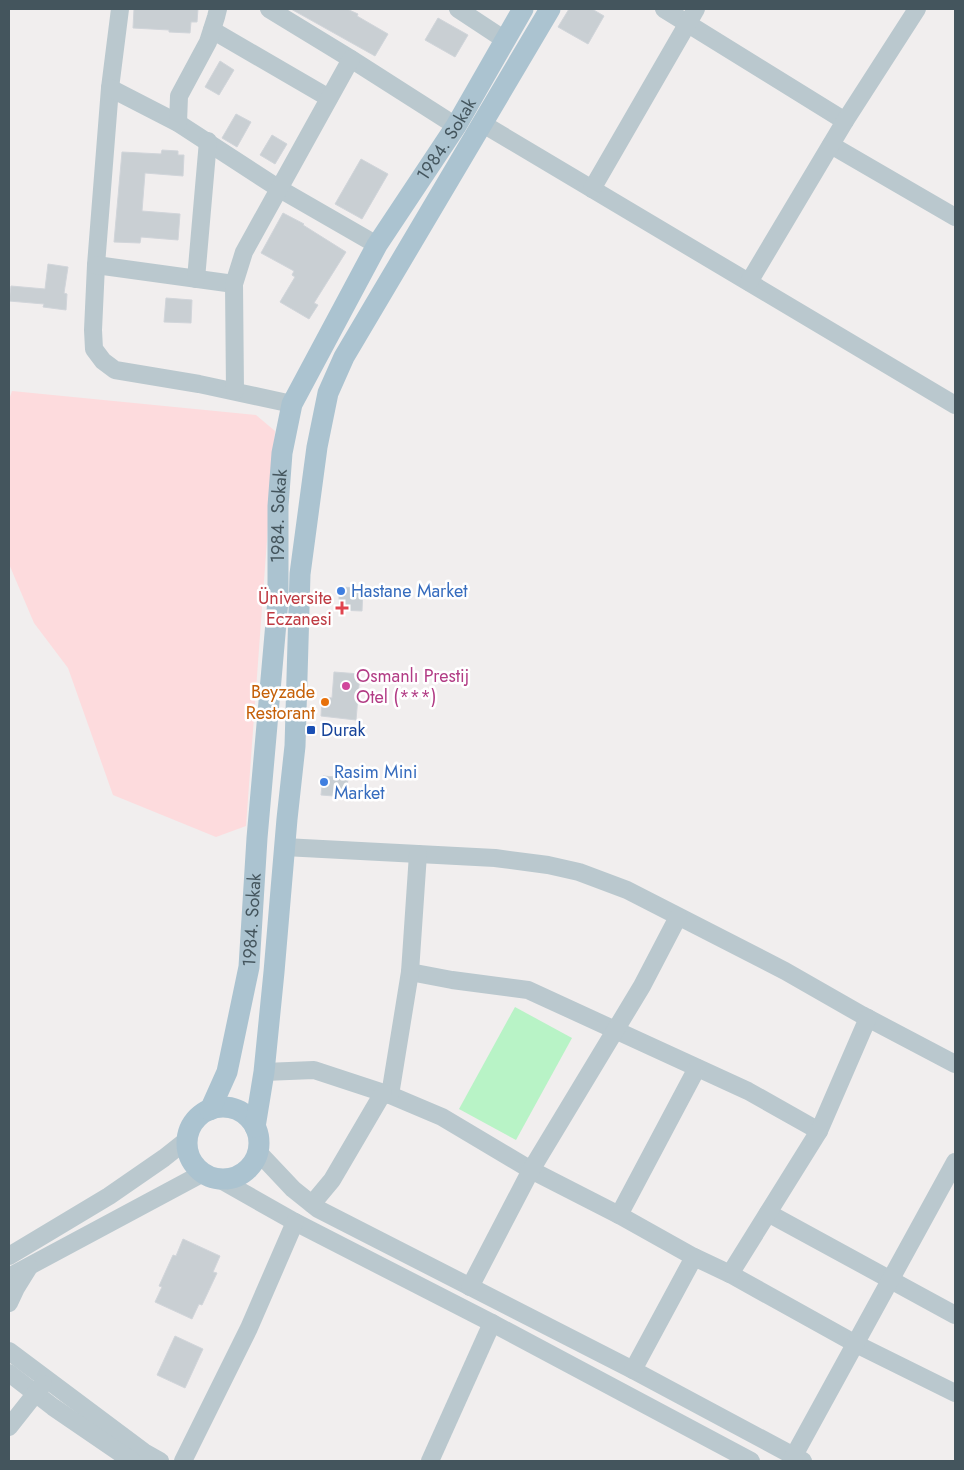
<svg xmlns="http://www.w3.org/2000/svg" width="964" height="1470" font-family="Jost,sans-serif">
  <style>
    .medical { fill: #fddbdd }
    .green { fill: #b8f3c6 }
    .building { fill: #c9cfd3; stroke: #d1d5da }
    .lines { fill: none; stroke-linecap: round; stroke-linejoin: round }
    .minor { stroke: #bac8ce; stroke-width: 18 }
    .major { stroke: #abc3d0; stroke-width: 21 }
    .shop-dot { fill: #3f7fe0; stroke: #fff; stroke-width: 2 }
    .health-dot { fill: #e0444e; stroke: #fff; stroke-width: 2 }
    .hotel-dot { fill: #d1479c; stroke: #fff; stroke-width: 2 }
    .food-dot { fill: #e8710a; stroke: #fff; stroke-width: 2 }
    .transit-dot { fill: #1a4fb4; stroke: #fff; stroke-width: 2 }
    .labels { text-anchor: middle; stroke-width: 5; stroke-linejoin: round; paint-order: stroke }
    .street-label { font-size: 18px; fill: #44555d; stroke: #fff }
    .shop-label { font-size: 18px; fill: #366cbe; stroke: #fff; text-anchor: start }
    .health-label { font-size: 18px; fill: #be3a42; stroke: #fff; text-anchor: end }
    .hotel-label { font-size: 18px; fill: #b23c85; stroke: #fff; text-anchor: start }
    .food-label { font-size: 18px; fill: #c56008; stroke: #fff; text-anchor: end }
    .transit-label { font-size: 18px; fill: #164399; stroke: #fff; text-anchor: start }
  </style>
  <rect width="100%" height="100%" fill="#f1eeee"/>
  <polygon class="medical" points="12,391 256,415 275,431 246,826 216,837 113,795 68,668 34,623 9,564 9,400"/>
  <polygon class="green" points="515,1007 572,1038 516,1140 459,1109"/>
  <g class="building">
    <polygon points="134,9 198,9 197,22 191,22 190,33 169,32 169,30 133,28"/>
    <polygon points="291,9 347,9 358,14 357,16 388,34 375,56"/>
    <polygon points="569,9 592,9 604,16 588,44 558,27"/>
    <polygon points="438,18 468,35 455,57 425,40"/>
    <polygon points="220,61 234,70 219,95 205,87"/>
    <polygon points="236,114 251,122 237,147 222,138"/>
    <polygon points="272,135 287,144 275,164 260,155"/>
    <polygon points="162,150 178,151 178,155 184,155 183,176 145,173 142,211 180,214 178,240 141,237 140,243 114,242 122,152 161,154"/>
    <polygon points="361,159 388,174 362,219 335,204"/>
    <polygon points="283,213 304,224 303,225 346,252 314,303 318,305 309,319 280,302 295,277 292,275 294,271 261,253"/>
    <polygon points="48,264 68,267 64,293 67,294 66,310 43,307 44,304 9,301 11,286 45,289"/>
    <polygon points="166,298 192,300 191,323 164,322"/>
    <polygon points="339,587 363,588 362,611 339,610"/>
    <polygon points="334,672 360,674 356,720 321,716 322,697 332,698"/>
    <polygon points="323,776 348,778 346,797 321,795"/>
    <polygon points="183,1239 220,1256 213,1272 217,1273 202,1305 199,1304 192,1319 155,1302 162,1287 159,1286 173,1255 176,1256"/>
    <polygon points="175,1336 203,1349 185,1388 157,1375"/>
  </g>
  <g class="lines">
    <g class="minor">
      <polyline points="120,9 110,88 96,265 93,330 94,349 103,361 115,370 199,384 292,404"/>
      <polyline points="269,9 351,59 456,126"/>
      <polyline points="458,9 505,40"/>
      <polyline points="664,9 845,121"/>
      <polyline points="212,30 329,98"/>
      <polyline points="110,88 178,123 278,188 377,245"/>
      <polyline points="178,123 179,96 208,42 216,17 218,9"/>
      <polyline points="483,124 955,405"/>
      <polyline points="831,145 955,217"/>
      <polyline points="592,189 696,9"/>
      <polyline points="96,265 234,284"/>
      <polyline points="196,279 208,141"/>
      <polyline points="749,282 845,121 917,9"/>
      <polyline points="235,391 234,284 244,252 351,59"/>
      <polyline points="284,847 495,858 548,865 579,872 627,890 785,971 862,1015 955,1064"/>
      <polyline points="410,972 452,980 528,990 748,1091 819,1131"/>
      <polyline points="264,1072 314,1070 390,1095 442,1117 531,1170 619,1215 694,1257 730,1274 856,1344 955,1393"/>
      <polyline points="390,1095 410,972 418,854"/>
      <polyline points="258,1152 293,1189 318,1209 633,1370 803,1461"/>
      <polyline points="219,1179 295,1222 492,1323 751,1461"/>
      <polyline points="312,1204 332,1180 383,1093"/>
      <polyline points="768,1213 955,1315"/>
      <polyline points="619,1215 697,1068"/>
      <polyline points="9,1256 109,1196 164,1158 188,1139"/>
      <polyline points="730,1274 819,1131 868,1018"/>
      <polyline points="9,1277 203,1173"/>
      <polyline points="470,1287 531,1170 642,986 678,917"/>
      <polyline points="9,1303 16,1288 29,1267"/>
      <polyline points="9,1351 144,1452 160,1461"/>
      <polyline points="633,1370 694,1257"/>
      <polyline points="9,1373 53,1407 132,1461"/>
      <polyline points="9,1427 43,1384"/>
      <polyline points="183,1461 249,1328 295,1222"/>
      <polyline points="430,1461 492,1323"/>
      <polyline points="791,1461 955,1162"/>
    </g>
    <g class="major">
      <circle cx="223" cy="1143" r="36"/>
      <path id="s1" d="M210 1110 227 1072 249 967 257 838 278 600V506L282 453 292 404 377 245 456 126 523 9"/>
      <polyline points="255,1127 264,1072 274,972 287,819 295,746 300,574 317,447 328,393 344,357 550,9"/>
    </g>
  </g>
  <g class="shop-dot">
    <circle cx="341" cy="591" r="5"/>
    <circle cx="324" cy="782" r="5"/>
  </g>
  <path class="health-dot" d="M339.5 600.5h5v5h5v5h-5v5h-5v-5h-5v-5h5z"/>
  <circle class="hotel-dot" cx="346" cy="686" r="5"/>
  <circle class="food-dot" cx="325" cy="702" r="5"/>
  <rect class="transit-dot" x="306" y="725" width="10" height="10" rx="2.5"/>
  <g class="labels">
    <g class="street-label">
      <text dy="6" stroke="none"><textPath href="#s1" startOffset="1021">1984. Sokak</textPath></text>
      <text dy="6" stroke="none"><textPath href="#s1" startOffset="601">1984. Sokak</textPath></text>
      <text dy="6" stroke="none"><textPath href="#s1" startOffset="196">1984. Sokak</textPath></text>
    </g>
    <g class="shop-label">
      <text x="351" y="597">Hastane Market</text>
      <text x="334" y="778">Rasim Mini<tspan x="334" dy="21">Market</tspan></text>
    </g>
    <g class="health-label">
      <text x="332" y="604">Üniversite<tspan x="332" dy="21">Eczanesi</tspan></text>
    </g>
    <g class="hotel-label">
      <text x="356" y="682">Osmanlı Prestij<tspan x="356" dy="21">Otel (***)</tspan></text>
    </g>
    <g class="food-label">
      <text x="315" y="698">Beyzade<tspan x="315" dy="21">Restorant</tspan></text>
    </g>
    <g class="transit-label">
      <text x="321" y="736">Durak</text>
    </g>
  </g>
  <rect width="964" height="1470" fill="none" stroke="#44555d" stroke-width="20"/>
</svg>
